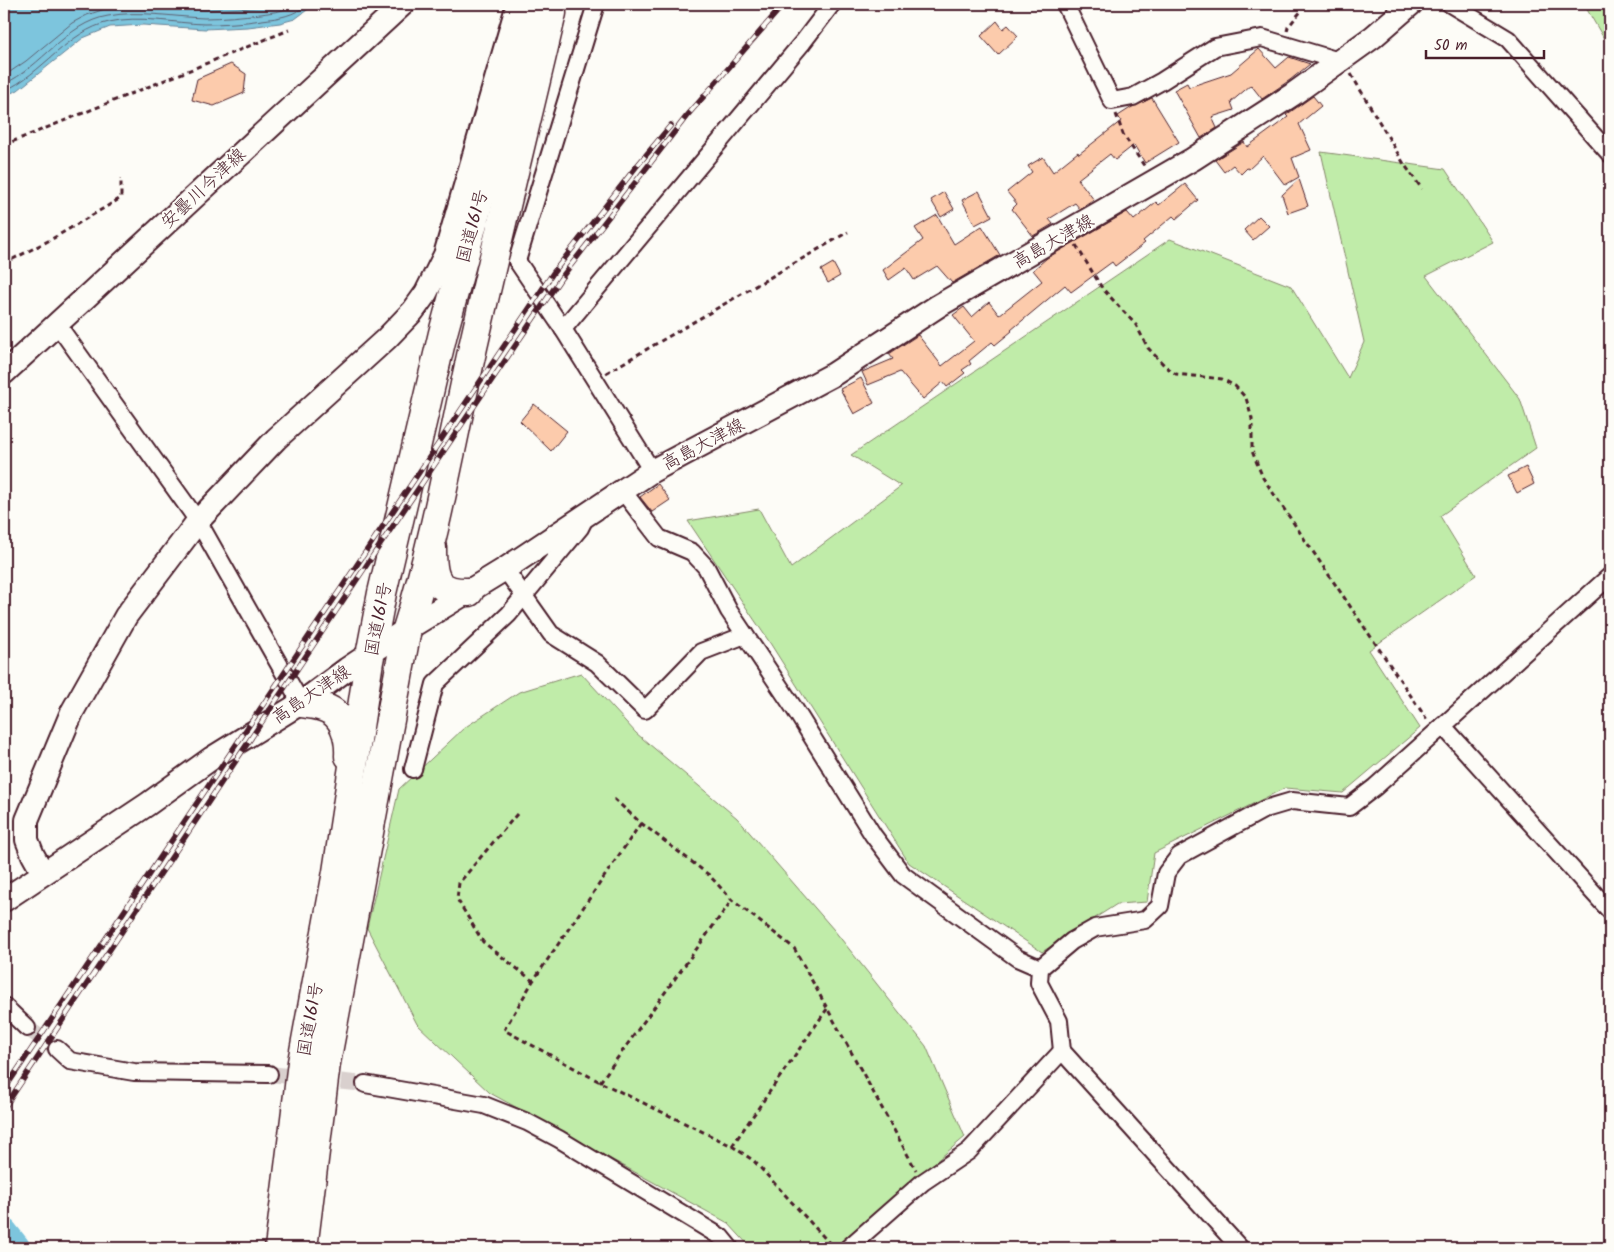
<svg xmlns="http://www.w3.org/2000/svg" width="1614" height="1252" font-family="Kalam,'Klee One',sans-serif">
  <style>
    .green { fill: #c0eca9; stroke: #85866a }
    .water { fill: #7dc5dd; stroke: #698396 }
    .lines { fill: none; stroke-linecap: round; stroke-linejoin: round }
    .shore { stroke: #5e6172; stroke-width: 1 }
    .river { stroke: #7dc5dd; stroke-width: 29 }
    .building { fill: #fccbac; stroke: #4a1f2b }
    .street-tunnel { stroke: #d9d0ce; stroke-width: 16; stroke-dasharray: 16 8; stroke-linecap: butt }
    .street-casing { stroke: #4a1f2b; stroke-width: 20 }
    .secondary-casing { stroke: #4a1f2b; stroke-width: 26 }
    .highway-casing { stroke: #4a1f2b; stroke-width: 31 }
    .path { stroke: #4a1f2b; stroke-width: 3; stroke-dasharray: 5 4; stroke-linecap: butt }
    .street { stroke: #fdfcf7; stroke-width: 16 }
    .secondary { stroke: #fdfcf7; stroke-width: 22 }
    .highway { stroke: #fdfcf7; stroke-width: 28 }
    .rail-casing { stroke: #4a1f2b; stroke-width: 5.5 }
    .rail { stroke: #fdfcf7; stroke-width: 4; stroke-dasharray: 11; stroke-linecap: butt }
    .labels { text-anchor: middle; stroke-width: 4; stroke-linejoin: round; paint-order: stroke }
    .street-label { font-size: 18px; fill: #4a1f2b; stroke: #fdfcf7 }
  </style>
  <rect width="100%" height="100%" fill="#fdfcf7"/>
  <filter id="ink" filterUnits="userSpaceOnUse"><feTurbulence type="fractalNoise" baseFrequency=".02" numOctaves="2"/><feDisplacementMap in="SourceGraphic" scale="10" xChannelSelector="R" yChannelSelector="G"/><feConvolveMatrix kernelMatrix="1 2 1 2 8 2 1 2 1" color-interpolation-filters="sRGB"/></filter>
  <g filter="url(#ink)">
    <g class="green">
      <polygon points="1586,4 1610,4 1610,49 1585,6"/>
      <polygon points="1321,152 1445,169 1493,242 1426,276 1520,399 1536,448 1440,516 1476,575 1369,650 1420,728 1343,793 1285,788 1154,853 1147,902 1117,904 1042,952 909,863 770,643 688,521 759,509 791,568 901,486 851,455 1170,239 1291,286 1348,378 1364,342"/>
      <polygon points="581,673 636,733 737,818 834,930 926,1046 965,1137 833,1248 751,1248 728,1223 490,1093 417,1024 367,928 399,789 464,728 519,692"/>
    </g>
    <polygon class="water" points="4,4 315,4 295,19 280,23 248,27 205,29 143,25 110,27 83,38 18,90 4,96"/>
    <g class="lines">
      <g class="shore">
        <polyline points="4,76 26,61 72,23 87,15 105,9 143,6 205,10 246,8 279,4"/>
        <path d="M4 84C42 67 66 23 108 16 140 10 172 17 204 18 223 18 242 16 261 14 274 12 286 11 297 4"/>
        <path d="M4 91C42 74 68 31 109 22 139 15 173 23 204 24 223 24 243 23 262 20 279 18 294 16 308 4"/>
      </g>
      <polyline class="river" points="4,1233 16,1248"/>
    </g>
    <g class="building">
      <polygon points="997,21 1003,29 1008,25 1018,36 998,55 981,36"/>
      <polygon points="1259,49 1276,68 1289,57 1310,64 1290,80 1262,99 1251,85 1231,102 1234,110 1212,117 1217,128 1201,138 1174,90 1187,83 1189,87 1231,73"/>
      <polygon points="231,64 246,74 244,93 214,106 192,100 197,79"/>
      <polygon points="1313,96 1321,106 1299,124 1311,150 1292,158 1299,177 1285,185 1263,156 1249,169 1247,168 1241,174 1233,165 1224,172 1215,160 1244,142 1247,147 1288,117 1286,115"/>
      <polygon points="1152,98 1179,142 1145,163 1134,145 1115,160 1110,154 1078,179 1094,200 1080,209 1075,203 1049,219 1053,224 1033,236 1012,209 1017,204 1007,192 1032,172 1028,166 1043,157 1053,172 1078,152 1079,154 1121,121 1118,116 1132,107"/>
      <polygon points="1299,179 1308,206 1288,213 1282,195"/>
      <polygon points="1185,184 1198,200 1176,219 1173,216 1143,241 1145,243 1115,266 1112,262 1071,292 1065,285 1011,330 1012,331 995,345 992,342 969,361 971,364 962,370 965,373 947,387 943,382 923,399 900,372 868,385 862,372 893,359 889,354 918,335 942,366 974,341 953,315 964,307 972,317 989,302 999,315 1042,281 1033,270 1047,258 1127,212 1134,220 1156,202 1159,205"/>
      <polygon points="979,191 992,216 975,225 962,200"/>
      <polygon points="944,192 954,209 941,217 931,200"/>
      <polygon points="937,215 954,244 982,226 1000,255 952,283 937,266 914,280 906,268 889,280 883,270 923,240 915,228"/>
      <polygon points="1259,216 1269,226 1253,240 1244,230"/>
      <polygon points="833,263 840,276 828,283 821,270"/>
      <polygon points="861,378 874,403 854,414 840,389"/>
      <polygon points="534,404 567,431 551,451 520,421"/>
      <polygon points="1526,467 1534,484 1517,493 1508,476"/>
      <polygon points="658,484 670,500 652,512 640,497"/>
    </g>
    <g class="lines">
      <g class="street-tunnel">
        <polyline points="27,1028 57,1049"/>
        <polyline points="269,1074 365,1084"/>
      </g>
      <defs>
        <g id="street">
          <polyline points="596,4 517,261 563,329 652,471"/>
          <polyline points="1065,4 1112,101 1133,97 1162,81 1215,47 1262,38 1339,61"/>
          <polyline points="1450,4 1508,39 1610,154"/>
          <polyline points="57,324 198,521 301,703"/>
          <polyline points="563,329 803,42 832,4"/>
          <polyline points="622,490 659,538 692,552 706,567 729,611 794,708 873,835 903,875 1017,958 1040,968"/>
          <polyline points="505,569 551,634 597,663 645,710 701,652 745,635"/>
          <polyline points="1443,726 1610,911"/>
          <polyline points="413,769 435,684 509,614 580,528 584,520"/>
          <polyline points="4,1006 27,1028"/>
          <polyline points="57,1049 70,1061 134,1072 269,1074"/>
          <polyline points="365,1084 484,1105 527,1122 559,1139 721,1237 730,1248"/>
          <polyline points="848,1248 923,1182 969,1151 1062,1051"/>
          <polyline points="1240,1248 1062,1051 1059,1021 1039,983 1040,968 1072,941 1095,928 1145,920 1160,906 1166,873 1179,856 1265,809 1292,801 1349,807 1375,787 1610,576"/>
        </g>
        <g id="secondary">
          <polyline points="4,373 403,4"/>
          <polyline points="43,873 33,855 27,840 27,820 72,712 126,616 198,521 276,439 386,339 413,311 426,293 445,255 518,4"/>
          <polyline points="4,900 148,804 212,758 301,703 347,669 407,629 505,569 652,471 834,374 938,306 1193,159 1292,95 1373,37 1411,4"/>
        </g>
        <g id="highway">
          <path d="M432 548C432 577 435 593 469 592"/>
          <path d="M301 703C309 704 318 705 325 708 344 714 350 738 349 756"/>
          <polyline points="279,1248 302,1062 337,872 369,661 382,593 443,333 488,168 521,54 539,4"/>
          <path d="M303 1248 326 1063 407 629C435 540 451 447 471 356 497 241 525 127 552 13"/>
        </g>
      </defs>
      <use href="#street" class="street-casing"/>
      <use href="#secondary" class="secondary-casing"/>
      <use href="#highway" class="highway-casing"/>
      <g class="path">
        <polyline points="1287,31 1288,27 1307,4"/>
        <polyline points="1351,74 1404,164 1422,189"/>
        <polyline points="1116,114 1123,134 1145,167"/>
        <polyline points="4,145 289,30"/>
        <polyline points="1076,245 1102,288 1136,325 1148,348 1165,366 1176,374 1222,379 1235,386 1246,398 1252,419 1252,451 1263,478 1428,721"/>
        <polyline points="4,256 13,259 52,239 121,198 121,178"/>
        <polyline points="606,373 848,232"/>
        <polyline points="614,799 641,823 709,875 732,900 794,948 916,1170"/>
        <polyline points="517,814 459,883 457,899 483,942 533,981"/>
        <polyline points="641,823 533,981 504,1030 600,1082 732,1146 754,1161 832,1246"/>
        <polyline points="600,1082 732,900"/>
        <polyline points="732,1146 827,1009"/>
      </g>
      <use href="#street" class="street"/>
      <use href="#secondary" class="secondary"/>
      <use href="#highway" class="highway"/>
      <defs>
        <g id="rail">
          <polyline points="4,1090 553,273 636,167 671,125"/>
          <polyline points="4,1108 376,551 561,278 686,117 784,4"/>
        </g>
      </defs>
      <use href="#rail" class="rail-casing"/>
      <use href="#rail" class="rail"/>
    </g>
  </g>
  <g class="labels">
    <g class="street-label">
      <text transform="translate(203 188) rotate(-43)" y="6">安曇川今津線</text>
      <text transform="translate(472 226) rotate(-75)" y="6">国道161号</text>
      <text transform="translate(1053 241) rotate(-30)" y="6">高島大津線</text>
      <text transform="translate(703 444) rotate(-28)" y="6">高島大津線</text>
      <text transform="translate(378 619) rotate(-79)" y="6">国道161号</text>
      <text transform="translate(311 694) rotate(-34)" y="6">高島大津線</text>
      <text transform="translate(310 1019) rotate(-80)" y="6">国道161号</text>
    </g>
  </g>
  <rect width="1614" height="1252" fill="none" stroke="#fdfcf7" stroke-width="20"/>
  <rect x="10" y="10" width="1594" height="1232" fill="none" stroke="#4a1f2b" stroke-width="2" filter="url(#ink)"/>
  <path d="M1426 50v8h118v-8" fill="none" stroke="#4a1f2b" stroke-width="2.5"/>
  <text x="1434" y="50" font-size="15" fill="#4a1f2b" stroke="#fdfcf7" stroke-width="4" paint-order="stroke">50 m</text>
</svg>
